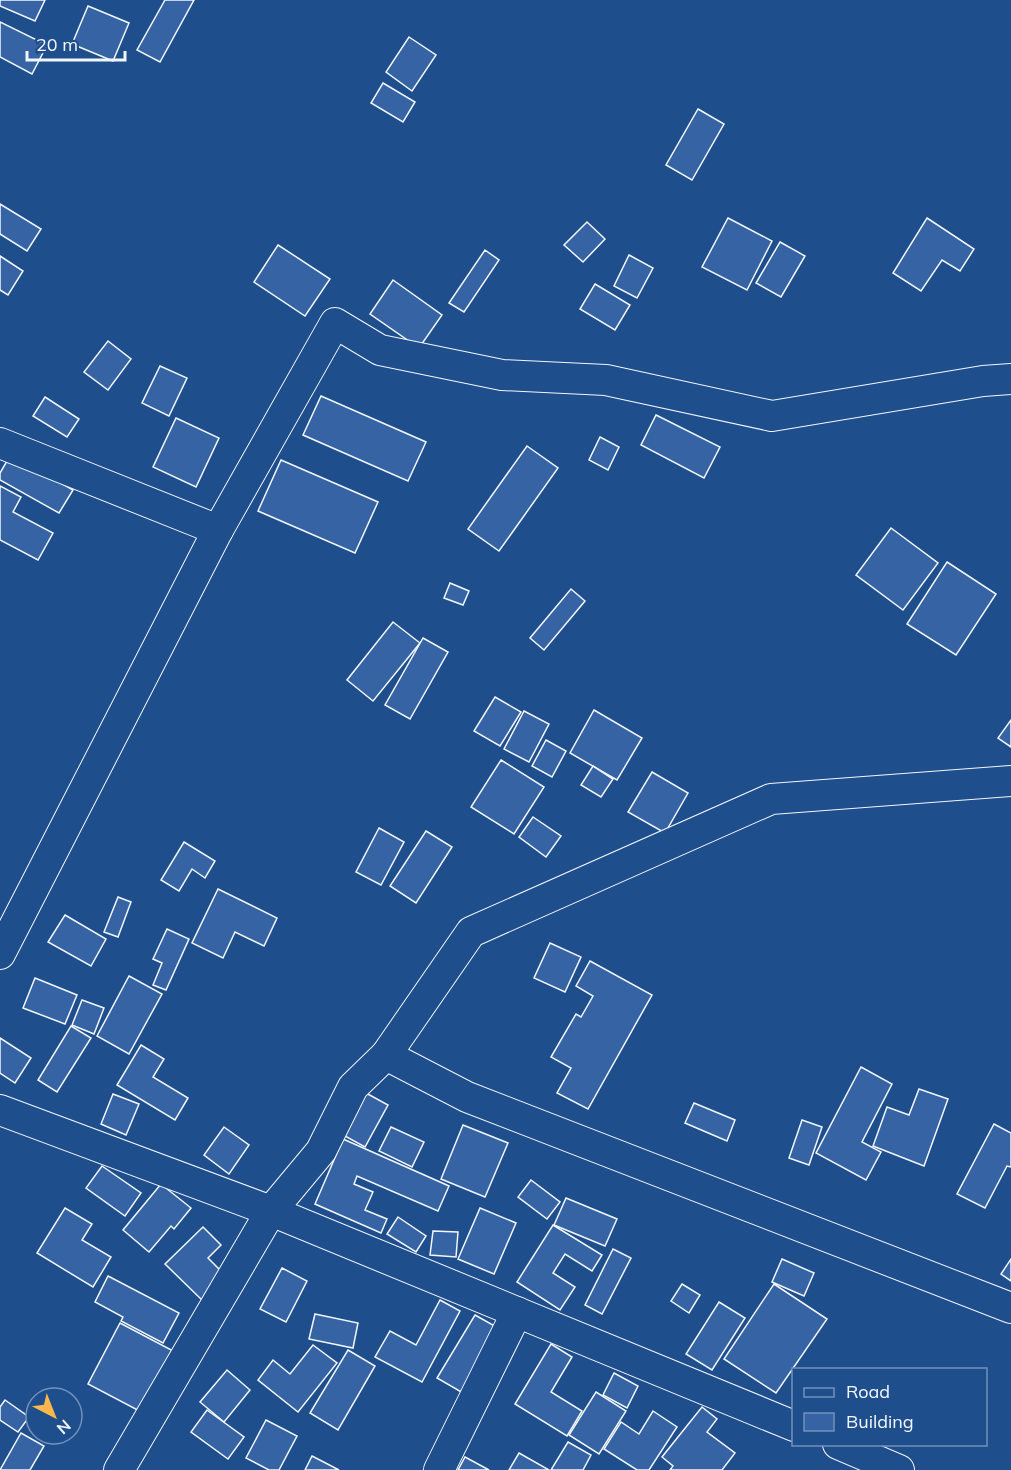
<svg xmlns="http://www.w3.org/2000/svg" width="1011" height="1470" font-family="Mulish,sans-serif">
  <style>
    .building { fill: #3563a3; stroke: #f2f6ff; stroke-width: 1.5 }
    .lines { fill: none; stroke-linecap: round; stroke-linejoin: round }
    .street-casing { stroke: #f2f6ff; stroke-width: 32 }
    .street { stroke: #1f4e8c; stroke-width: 30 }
  </style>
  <rect width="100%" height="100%" fill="#1f4e8c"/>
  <g class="building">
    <polygon points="0,0 45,0 35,21 0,6"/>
    <polygon points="165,0 194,0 160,62 137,50"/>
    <polygon points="88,6 129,23 113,61 72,44"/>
    <polygon points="0,22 47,45 32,74 0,57"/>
    <polygon points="409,37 436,55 412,91 386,72"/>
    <polygon points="383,83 415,102 403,122 371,103"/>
    <polygon points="698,109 724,124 692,180 666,165"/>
    <polygon points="0,204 41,229 27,251 0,234"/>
    <polygon points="728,218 772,241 747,290 702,267"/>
    <polygon points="927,218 974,249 960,271 942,260 921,291 893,273"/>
    <polygon points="587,222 605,239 583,262 564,245"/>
    <polygon points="780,242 805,256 781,297 756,283"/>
    <polygon points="278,245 330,279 305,316 254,282"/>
    <polygon points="485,250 499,260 464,312 449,303"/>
    <polygon points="629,255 653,268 637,298 614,286"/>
    <polygon points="0,256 23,271 8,295 0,290"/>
    <polygon points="393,280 442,315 419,348 370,314"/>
    <polygon points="595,284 630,305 615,330 580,309"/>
    <polygon points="108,341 131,359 108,390 84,372"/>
    <polygon points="160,366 187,378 169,416 142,403"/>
    <polygon points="321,396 426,442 408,481 303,435"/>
    <polygon points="45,397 79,419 67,437 33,416"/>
    <polygon points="656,415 720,447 704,478 641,445"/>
    <polygon points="176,418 219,438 196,487 153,467"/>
    <polygon points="600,437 619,447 608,470 589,460"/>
    <polygon points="527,446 558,468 499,551 468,529"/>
    <polygon points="11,454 73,490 59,513 0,480 0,473"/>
    <polygon points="281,460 378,502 355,553 258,511"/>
    <polygon points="0,486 21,497 13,512 53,533 38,560 0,540"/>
    <polygon points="891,528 938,563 903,610 856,575"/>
    <polygon points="947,562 996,594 956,655 907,624"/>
    <polygon points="450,583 469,591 463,605 444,598"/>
    <polygon points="571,589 585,601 544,650 530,638"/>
    <polygon points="393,622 420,643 373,701 347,680"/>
    <polygon points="423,638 448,652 410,719 385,705"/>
    <polygon points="495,697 521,712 500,746 474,731"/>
    <polygon points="594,710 642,738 617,780 570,753"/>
    <polygon points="524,711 549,724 529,762 504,749"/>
    <polygon points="1011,720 1011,747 998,738"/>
    <polygon points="546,740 566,751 552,777 532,766"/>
    <polygon points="501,760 544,787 514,834 471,807"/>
    <polygon points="593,766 613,779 601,797 581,785"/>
    <polygon points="652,772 688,793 665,833 628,812"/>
    <polygon points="533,817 561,836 546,857 519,837"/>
    <polygon points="379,828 404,842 381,885 356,872"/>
    <polygon points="426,831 452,847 416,903 390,886"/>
    <polygon points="184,842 215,861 205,878 192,869 179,891 161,880"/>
    <polygon points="218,889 277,918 264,946 235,932 223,958 192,943"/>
    <polygon points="118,897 131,902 118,937 104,932"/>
    <polygon points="65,915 106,939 91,966 48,942"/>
    <polygon points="167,929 189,939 166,990 153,985 162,963 153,959"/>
    <polygon points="550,943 581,957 565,992 534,978"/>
    <polygon points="590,961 652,995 588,1109 557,1093 571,1068 551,1057 576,1014 581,1017 593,996 576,986"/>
    <polygon points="129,976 162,994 129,1054 97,1036"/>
    <polygon points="35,978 77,995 65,1024 23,1008"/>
    <polygon points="82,1000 104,1008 94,1034 72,1025"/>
    <polygon points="71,1026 91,1038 57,1092 38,1080"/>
    <polygon points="0,1038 31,1058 15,1083 0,1073"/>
    <polygon points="141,1045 164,1059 153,1077 188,1098 175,1120 117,1085"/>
    <polygon points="861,1067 892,1084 862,1142 881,1152 866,1180 816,1153"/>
    <polygon points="919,1089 948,1099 924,1166 873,1146 887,1107 909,1115"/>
    <polygon points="366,1093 388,1105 365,1147 343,1135"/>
    <polygon points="113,1094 139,1104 126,1135 101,1124"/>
    <polygon points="694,1103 735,1120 727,1141 685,1123"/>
    <polygon points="802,1120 822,1127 809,1165 789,1158"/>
    <polygon points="994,1124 1011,1133 1011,1167 1007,1166 985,1208 957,1194"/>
    <polygon points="463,1125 508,1143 485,1197 441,1179"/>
    <polygon points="224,1127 249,1145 229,1174 204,1155"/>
    <polygon points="391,1127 424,1142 412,1167 379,1151"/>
    <polygon points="343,1139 449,1186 438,1211 357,1176 354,1184 373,1192 365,1210 387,1219 381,1233 315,1204"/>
    <polygon points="102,1166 141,1193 125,1216 86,1188"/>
    <polygon points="531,1180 560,1202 547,1219 518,1197"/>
    <polygon points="161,1184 191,1208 174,1229 171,1226 149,1252 123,1230"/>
    <polygon points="566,1198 617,1219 605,1246 554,1225"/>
    <polygon points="65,1208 92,1224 82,1240 111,1257 93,1287 37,1253"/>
    <polygon points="480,1208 516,1223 494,1274 458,1259"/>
    <polygon points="398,1217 426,1236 416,1252 387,1234"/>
    <polygon points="553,1225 602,1255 592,1271 565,1254 553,1273 575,1287 560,1310 517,1282"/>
    <polygon points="203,1227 221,1245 208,1258 227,1277 203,1301 165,1264"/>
    <polygon points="433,1231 458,1232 456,1257 430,1255"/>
    <polygon points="613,1249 631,1258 602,1314 585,1305"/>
    <polygon points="782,1259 814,1273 804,1296 772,1282"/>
    <polygon points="1011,1259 1011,1281 1001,1274"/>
    <polygon points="282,1268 307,1281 286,1322 260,1309"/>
    <polygon points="108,1276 179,1313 163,1343 121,1321 123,1317 95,1302"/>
    <polygon points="682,1284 700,1295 689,1313 671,1301"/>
    <polygon points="774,1284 827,1319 776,1393 724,1359"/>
    <polygon points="440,1300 460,1311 422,1382 375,1357 390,1331 416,1345"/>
    <polygon points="719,1302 745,1318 712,1370 686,1354"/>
    <polygon points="315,1314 358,1323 353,1348 309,1339"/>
    <polygon points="475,1315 500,1329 463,1393 437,1378"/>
    <polygon points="120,1323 179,1354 147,1415 88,1384"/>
    <polygon points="551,1344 572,1357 551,1392 582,1411 567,1436 515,1404"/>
    <polygon points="313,1345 337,1363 298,1412 258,1380 273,1360 290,1374"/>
    <polygon points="348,1350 375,1366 338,1430 310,1413"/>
    <polygon points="227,1370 250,1390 224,1422 200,1402"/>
    <polygon points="614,1373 638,1386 627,1408 603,1395"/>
    <polygon points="596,1392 626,1411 599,1454 569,1435"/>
    <polygon points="5,1400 29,1417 18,1432 0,1420 0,1407"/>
    <polygon points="702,1407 717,1419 707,1432 735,1453 722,1470 670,1470 673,1466 662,1457"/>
    <polygon points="207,1410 244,1437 228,1459 191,1432"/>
    <polygon points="653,1411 677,1427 649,1470 637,1470 604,1449 621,1422 639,1434"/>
    <polygon points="266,1420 297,1436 279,1470 269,1470 246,1458"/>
    <polygon points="21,1433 44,1446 30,1470 0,1470"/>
    <polygon points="568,1442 591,1455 583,1470 551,1470"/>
    <polygon points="519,1453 549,1470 509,1470"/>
    <polygon points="312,1456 339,1470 305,1470"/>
    <polygon points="465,1457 489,1470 458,1470"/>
  </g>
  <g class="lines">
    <defs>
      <g id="street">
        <polyline points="0,443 218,530"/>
        <polyline points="0,954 218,530 335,323 380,350 502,375 606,380 772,416 983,381 1011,379"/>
        <polyline points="386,1055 467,1097 1011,1308"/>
        <polyline points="0,1110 271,1211 794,1426"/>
        <polyline points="838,1444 899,1470"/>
        <polyline points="119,1470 271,1211 321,1151 353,1087 386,1055 471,932 771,799 1011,781"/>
        <polyline points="439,1470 517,1312"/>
      </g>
    </defs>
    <use href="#street" class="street-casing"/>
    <use href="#street" class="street"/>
  </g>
  <rect x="792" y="1368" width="195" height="78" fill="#1f4e8c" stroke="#7391ba" stroke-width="1.5"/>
  <rect x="804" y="1388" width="30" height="9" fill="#1f4e8c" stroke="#7391ba" stroke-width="1.5"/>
  <text x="846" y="1398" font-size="18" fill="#f2f6ff">Road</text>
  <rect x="804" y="1413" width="30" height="18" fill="#3563a3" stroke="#7391ba" stroke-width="1.5"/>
  <text x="846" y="1428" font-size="18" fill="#f2f6ff">Building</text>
  <g transform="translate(54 1416) rotate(138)"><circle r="28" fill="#1f4e8c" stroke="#7391ba" stroke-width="1.5"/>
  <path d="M0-4.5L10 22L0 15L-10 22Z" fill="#ffb74d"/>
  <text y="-9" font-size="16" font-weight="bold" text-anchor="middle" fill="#f2f6ff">N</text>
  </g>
  <path d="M27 51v9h98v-9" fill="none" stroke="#f2f6ff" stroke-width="3"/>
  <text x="36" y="51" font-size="18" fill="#f2f6ff" stroke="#1f4e8c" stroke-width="4.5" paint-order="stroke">20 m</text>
</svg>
